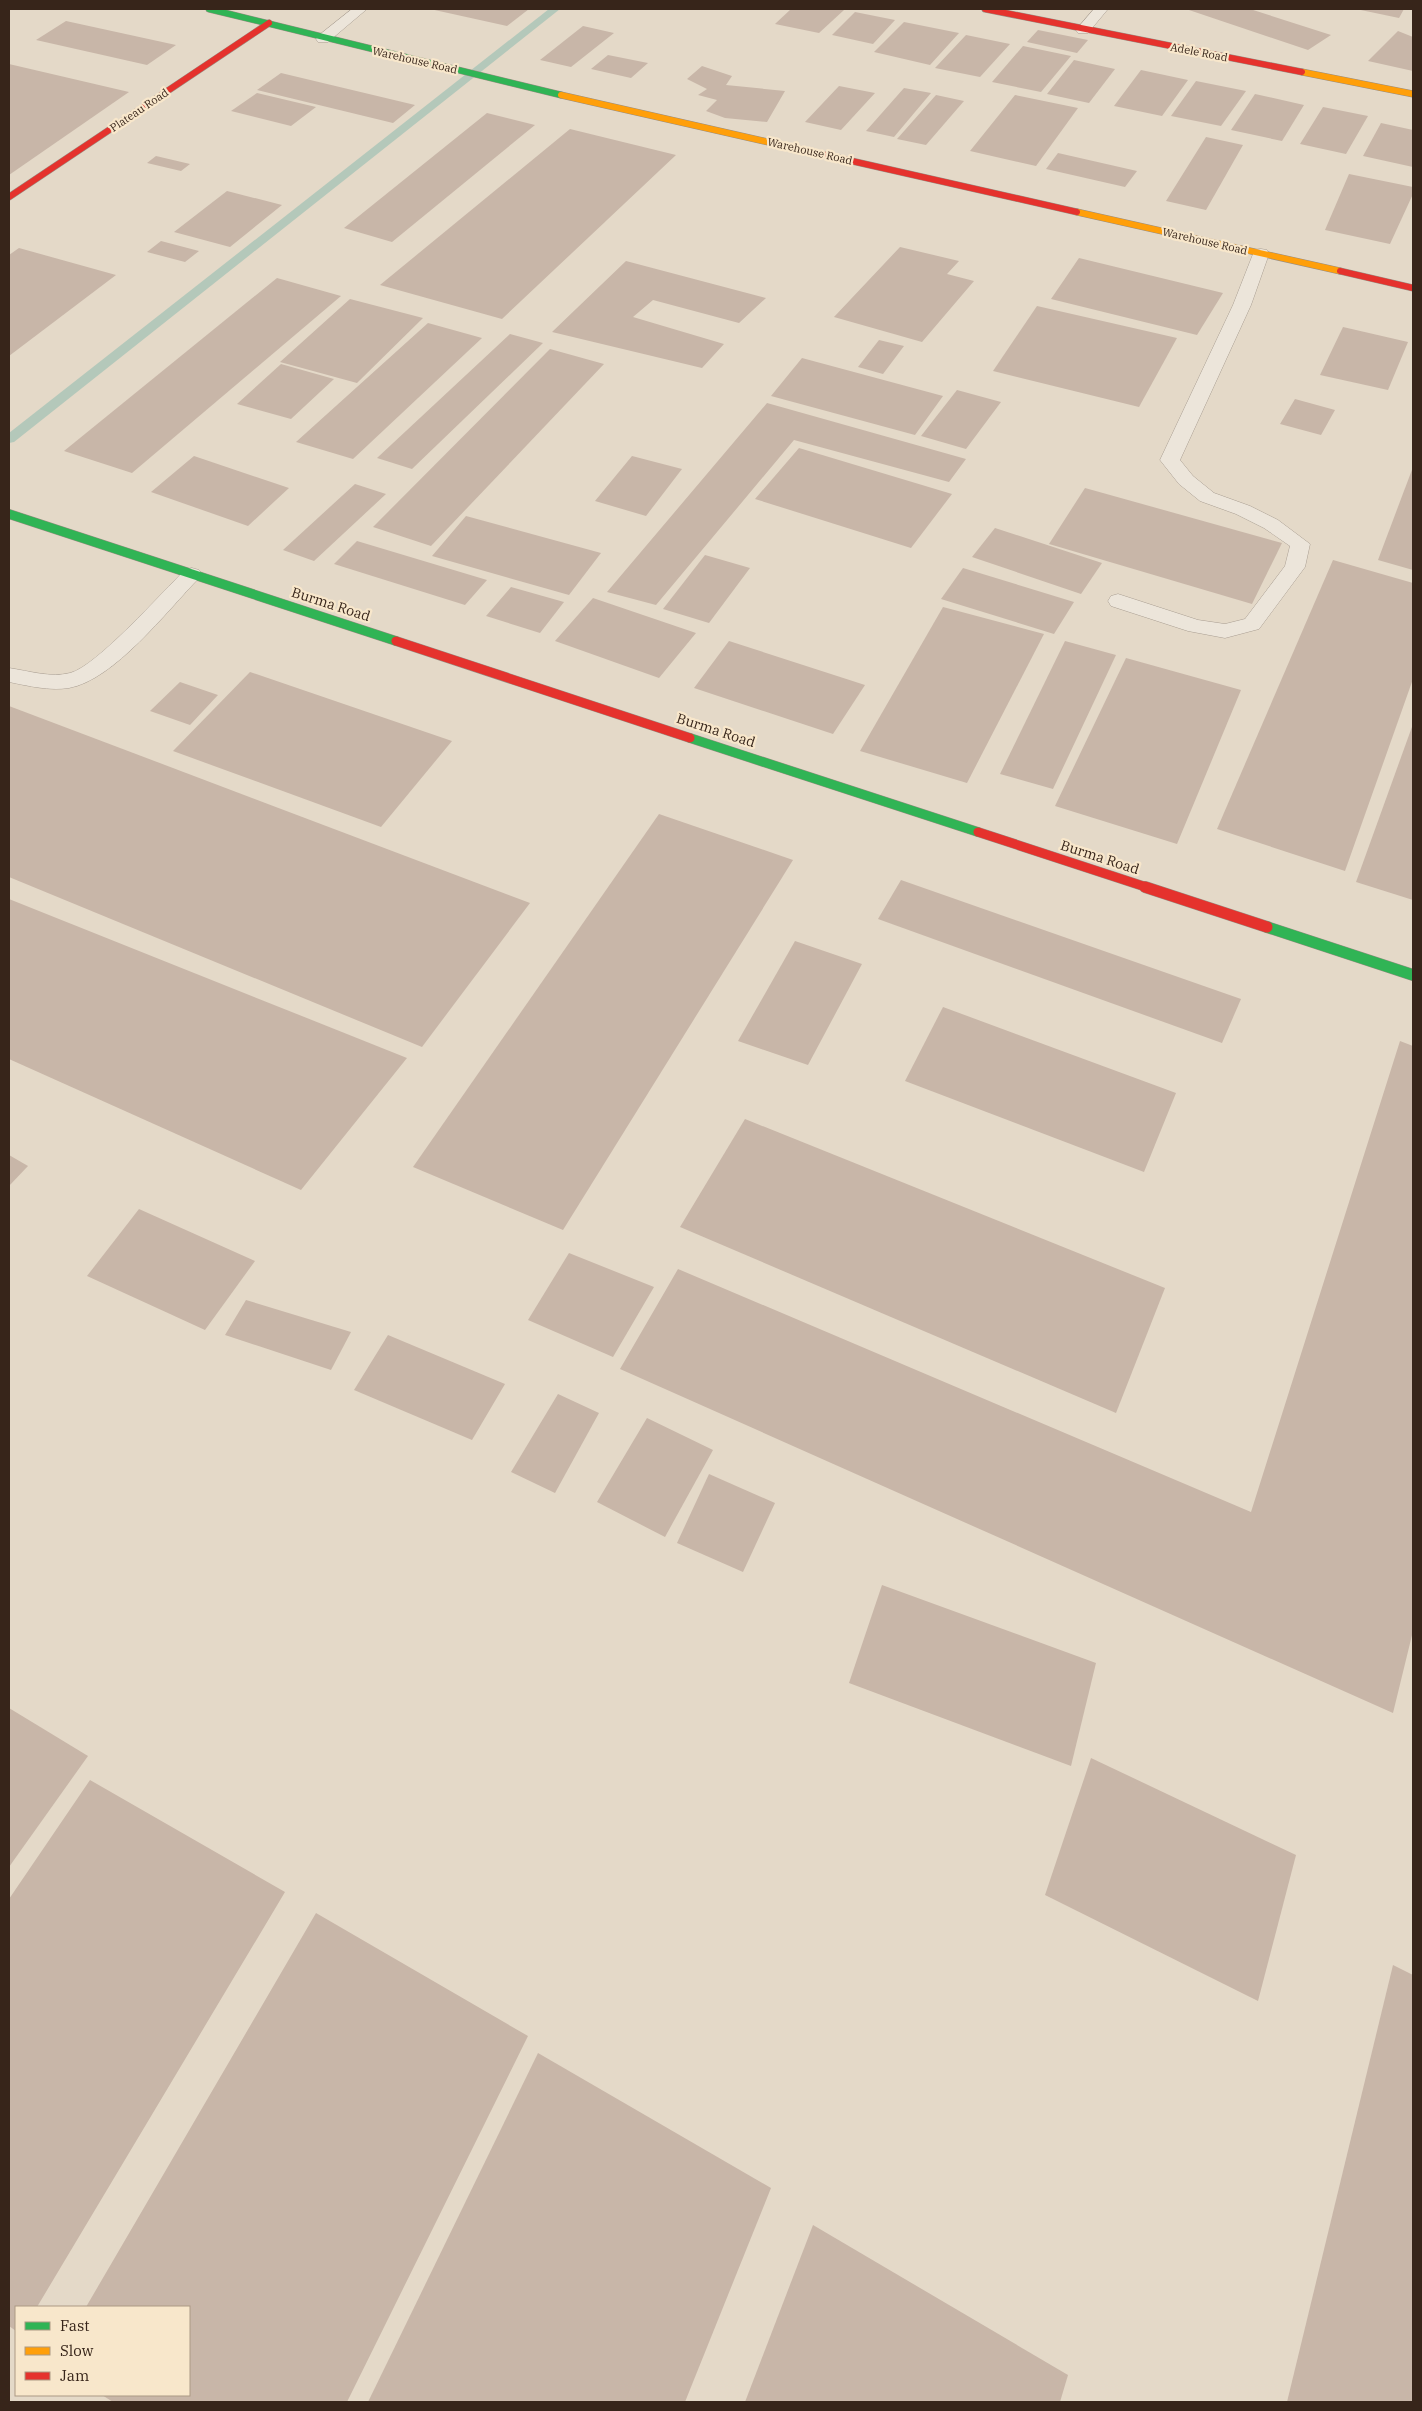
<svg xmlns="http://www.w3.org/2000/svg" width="1422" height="2411" font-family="'IBM Plex Serif',serif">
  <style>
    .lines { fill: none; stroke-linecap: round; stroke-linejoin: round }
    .stream { fill: #b4c8ba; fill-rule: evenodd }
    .building { fill: #c8b6a8 }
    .lane-casing { stroke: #a99e92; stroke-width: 1 }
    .street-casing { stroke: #a99e92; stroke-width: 1 }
    .fast-far2-casing { stroke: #988d82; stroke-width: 7 }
    .fast-far1-casing { stroke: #988d82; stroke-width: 10 }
    .fast-casing { stroke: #988d82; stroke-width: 12 }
    .slow-casing { stroke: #988d82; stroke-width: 7 }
    .jam-far2-casing { stroke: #988d82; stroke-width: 7 }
    .jam-far1-casing { stroke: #988d82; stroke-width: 10 }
    .jam-casing { stroke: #988d82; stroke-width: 12 }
    .lane { fill: #ece5da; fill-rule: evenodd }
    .street { fill: #ece5da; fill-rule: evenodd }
    .fast-far2 { stroke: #30b455; stroke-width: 6 }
    .fast-far1 { stroke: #30b455; stroke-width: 9 }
    .fast { stroke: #30b455; stroke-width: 11 }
    .slow { stroke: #ff9f0a; stroke-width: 6 }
    .jam-far2 { stroke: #e5322d; stroke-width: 6 }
    .jam-far1 { stroke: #e5322d; stroke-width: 9 }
    .jam { stroke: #e5322d; stroke-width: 11 }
    .labels { text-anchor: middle; stroke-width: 4.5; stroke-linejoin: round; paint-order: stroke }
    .far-street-label { font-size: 11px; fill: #37251a; stroke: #f8e7cb }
    .street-label { font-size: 14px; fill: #37251a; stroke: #f8e7cb }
  </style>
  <rect width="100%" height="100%" fill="#e4d9c8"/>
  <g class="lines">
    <polygon class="stream" points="549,9 560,9 14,442 9,443 9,433"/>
  </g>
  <g class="building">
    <polygon points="430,9 529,9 507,26"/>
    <polygon points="791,9 839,9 844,10 819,33 775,24"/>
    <polygon points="1186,9 1250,9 1331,35 1308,50"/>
    <polygon points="1356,9 1404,9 1399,18"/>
    <polygon points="855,12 895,20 873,44 832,35"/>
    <polygon points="66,21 176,45 147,65 36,40"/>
    <polygon points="904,22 959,33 930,65 874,52"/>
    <polygon points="583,26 614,33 571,67 540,60"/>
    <polygon points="1038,30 1088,40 1077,53 1027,42"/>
    <polygon points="1398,31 1413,37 1413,71 1368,61"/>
    <polygon points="966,35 1010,44 980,77 935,68"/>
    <polygon points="1023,46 1071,56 1041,92 992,82"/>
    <polygon points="608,55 648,63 631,78 591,69"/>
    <polygon points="1074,60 1115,69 1089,103 1047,94"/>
    <polygon points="9,64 129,92 9,175"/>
    <polygon points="702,66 732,76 726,85 785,91 767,122 725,118 706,111 717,100 698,95 707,89 687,79"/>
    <polygon points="1141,70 1188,80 1162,116 1114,106"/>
    <polygon points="281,73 415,105 393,123 257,90"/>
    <polygon points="1196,81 1246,91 1221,126 1171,116"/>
    <polygon points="839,86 875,93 841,130 805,122"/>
    <polygon points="904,88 931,93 894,137 866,131"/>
    <polygon points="257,93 316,107 291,126 231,111"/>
    <polygon points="1255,94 1304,105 1282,141 1231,130"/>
    <polygon points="936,95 964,101 926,145 897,139"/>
    <polygon points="1015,95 1078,108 1036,166 970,151"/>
    <polygon points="1323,107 1368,116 1346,154 1300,144"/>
    <polygon points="487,113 535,125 392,242 344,228"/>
    <polygon points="1381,123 1413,130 1413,167 1363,156"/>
    <polygon points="570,129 676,155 502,319 380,285"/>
    <polygon points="1206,137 1243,145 1206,210 1166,201"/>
    <polygon points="1058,153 1137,171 1125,187 1046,169"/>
    <polygon points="156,156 190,164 181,171 147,163"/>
    <polygon points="1349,174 1413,187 1413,194 1390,244 1325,230"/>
    <polygon points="227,191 282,205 230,247 174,232"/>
    <polygon points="161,241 199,251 185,262 147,252"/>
    <polygon points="900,247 959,261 947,274 974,281 922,342 834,317"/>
    <polygon points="19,248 116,275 9,356 9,255"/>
    <polygon points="1079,258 1223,293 1197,335 1051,299"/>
    <polygon points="626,261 766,298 739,323 653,300 633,317 724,344 702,368 552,332"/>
    <polygon points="277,278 341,296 132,473 64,451"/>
    <polygon points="350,299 423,318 357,383 280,362"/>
    <polygon points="1037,306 1177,338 1139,407 993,371"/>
    <polygon points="428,323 482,338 353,459 296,442"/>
    <polygon points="1343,327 1408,342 1388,390 1320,375"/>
    <polygon points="510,334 543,343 412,469 377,458"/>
    <polygon points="879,340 904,346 883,374 858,367"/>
    <polygon points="550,349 604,364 431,546 373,527"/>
    <polygon points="802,358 943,396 915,435 771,396"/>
    <polygon points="281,364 334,379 291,419 237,404"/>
    <polygon points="957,390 1001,402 966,449 921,436"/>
    <polygon points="1295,399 1335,410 1321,435 1280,424"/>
    <polygon points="767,403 966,459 949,482 794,440 656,605 607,592"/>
    <polygon points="799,448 952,494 911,548 755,499"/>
    <polygon points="194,456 289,488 248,526 151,492"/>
    <polygon points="632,456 682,469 646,516 595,501"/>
    <polygon points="1413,467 1413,570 1378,560"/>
    <polygon points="355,484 386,494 314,561 283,550"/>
    <polygon points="1085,488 1282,543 1252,604 1049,544"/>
    <polygon points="466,516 601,553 569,595 432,556"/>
    <polygon points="995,528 1102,563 1081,594 972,557"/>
    <polygon points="357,541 487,580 465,605 334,564"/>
    <polygon points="705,555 750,568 709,623 663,609"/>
    <polygon points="1333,560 1413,583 1413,679 1345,871 1217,829"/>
    <polygon points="963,568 1074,602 1054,634 941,599"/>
    <polygon points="511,587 564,602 540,633 486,616"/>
    <polygon points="593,598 696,633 659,678 555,641"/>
    <polygon points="943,607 1044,634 967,783 860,751"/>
    <polygon points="729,641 865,685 833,734 694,688"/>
    <polygon points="1065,641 1116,655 1053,789 1000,774"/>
    <polygon points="1126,658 1241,690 1177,844 1055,806"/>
    <polygon points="250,672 452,741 381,827 173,751"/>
    <polygon points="180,682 218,695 190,725 150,711"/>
    <polygon points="9,706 530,903 422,1047 9,877"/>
    <polygon points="1413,724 1413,900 1356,882"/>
    <polygon points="659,814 793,860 563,1230 413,1167"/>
    <polygon points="901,880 1241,999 1222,1043 878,919"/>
    <polygon points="9,899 407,1058 301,1190 9,1059"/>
    <polygon points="795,941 862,964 808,1065 738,1041"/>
    <polygon points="943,1007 1176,1093 1144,1172 905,1081"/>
    <polygon points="1400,1041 1413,1046 1413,1631 1393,1713 620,1369 678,1269 1251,1512"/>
    <polygon points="745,1119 1165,1288 1116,1413 680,1227"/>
    <polygon points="9,1155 28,1166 9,1186"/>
    <polygon points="139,1209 255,1261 205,1330 87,1276"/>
    <polygon points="569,1253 654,1287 613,1357 528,1320"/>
    <polygon points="246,1300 351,1332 331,1370 225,1335"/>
    <polygon points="388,1335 505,1384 472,1440 354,1390"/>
    <polygon points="558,1394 599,1413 555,1493 511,1472"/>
    <polygon points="647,1418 713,1450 665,1537 597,1502"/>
    <polygon points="709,1474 775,1503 743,1572 677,1543"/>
    <polygon points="882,1585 1096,1663 1071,1766 849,1683"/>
    <polygon points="9,1708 88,1756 9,1867"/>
    <polygon points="1091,1758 1296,1855 1258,2001 1045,1895"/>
    <polygon points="90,1780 285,1892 37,2307 16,2307 16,2331 9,2326 9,1899"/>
    <polygon points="316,1913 528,2036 347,2402 113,2402 102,2395 189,2395 189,2307 86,2307"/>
    <polygon points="1393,1965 1413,1975 1413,2402 1287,2402"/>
    <polygon points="538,2053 771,2188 685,2402 368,2402"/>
    <polygon points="813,2225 1068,2375 1060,2402 745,2402"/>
  </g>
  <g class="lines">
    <defs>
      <g id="lane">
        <polygon points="352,9 367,9 328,42 318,42 316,39 318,36"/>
        <polygon points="1261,249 1267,250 1269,254 1251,305 1180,460 1193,476 1214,493 1250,506 1278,520 1310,544 1305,567 1259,629 1225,638 1188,631 1111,606 1108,601 1111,596 1118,594 1198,620 1225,624 1245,619 1285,566 1290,546 1264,528 1236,514 1200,501 1179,484 1160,460 1233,305 1253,254 1255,250"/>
        <path d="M192 568 199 570 202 574 199 578C167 611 114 680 69 688 49 691 29 686 9 682V668C29 671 51 678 70 673 96 667 163 591 185 570Z"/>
      </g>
      <polygon id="street" points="1094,9 1108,9 1088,33 1078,33 1076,30"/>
      <polyline id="fast-far2" points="209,9 561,95"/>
      <g id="fast-far1">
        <polyline points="9,514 396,641"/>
        <polyline points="690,738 978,832"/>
      </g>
      <polyline id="fast" points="1267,927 1413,975"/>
      <g id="slow">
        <polyline points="1302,72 1413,94"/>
        <polyline points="561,95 812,152"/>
        <polyline points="1077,212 1340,271"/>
      </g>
      <g id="jam-far2">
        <polyline points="985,9 1302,72"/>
        <polyline points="812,152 1077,212"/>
        <polyline points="9,197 269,23"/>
        <polyline points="1340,271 1413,288"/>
      </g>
      <g id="jam-far1">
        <polyline points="396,641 690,738"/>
        <polyline points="978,832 1149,888"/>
      </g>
      <polyline id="jam" points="1145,887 1267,927"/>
    </defs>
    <use href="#lane" class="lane-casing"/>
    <use href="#street" class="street-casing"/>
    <use href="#fast-far2" class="fast-far2-casing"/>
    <use href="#fast-far1" class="fast-far1-casing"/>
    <use href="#fast" class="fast-casing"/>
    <use href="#slow" class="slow-casing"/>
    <use href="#jam-far2" class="jam-far2-casing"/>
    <use href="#jam-far1" class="jam-far1-casing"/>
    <use href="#jam" class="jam-casing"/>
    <use href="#lane" class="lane"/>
    <use href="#street" class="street"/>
    <use href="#fast-far2" class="fast-far2"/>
    <use href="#fast-far1" class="fast-far1"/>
    <use href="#fast" class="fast"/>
    <use href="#slow" class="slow"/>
    <use href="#jam-far2" class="jam-far2"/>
    <use href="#jam-far1" class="jam-far1"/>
    <use href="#jam" class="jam"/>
  </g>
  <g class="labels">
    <g class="far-street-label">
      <text transform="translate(1199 52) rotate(11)" y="4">Adele Road</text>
      <text transform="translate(415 60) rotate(13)" y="4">Warehouse Road</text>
      <text transform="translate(139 110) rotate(-34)" y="4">Plateau Road</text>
      <text transform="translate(810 151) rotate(13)" y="4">Warehouse Road</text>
      <text transform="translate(1205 241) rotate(13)" y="4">Warehouse Road</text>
    </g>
    <g class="street-label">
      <text transform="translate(331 604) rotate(18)" y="5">Burma Road</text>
      <text transform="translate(716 730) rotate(18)" y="5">Burma Road</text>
      <text transform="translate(1100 857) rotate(18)" y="5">Burma Road</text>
    </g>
  </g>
  <rect width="1422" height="2411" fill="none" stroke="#37251a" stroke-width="20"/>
  <rect x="15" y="2306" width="175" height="90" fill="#f8e7cb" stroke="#ab9984"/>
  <rect x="25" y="2322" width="25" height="8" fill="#30b455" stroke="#ab9984"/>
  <text x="60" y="2331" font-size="15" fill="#37251a">Fast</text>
  <rect x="25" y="2347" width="25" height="8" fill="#ff9f0a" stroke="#ab9984"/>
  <text x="60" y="2356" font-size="15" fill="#37251a">Slow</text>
  <rect x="25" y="2372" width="25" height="8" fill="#e5322d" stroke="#ab9984"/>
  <text x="60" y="2381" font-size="15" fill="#37251a">Jam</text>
</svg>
